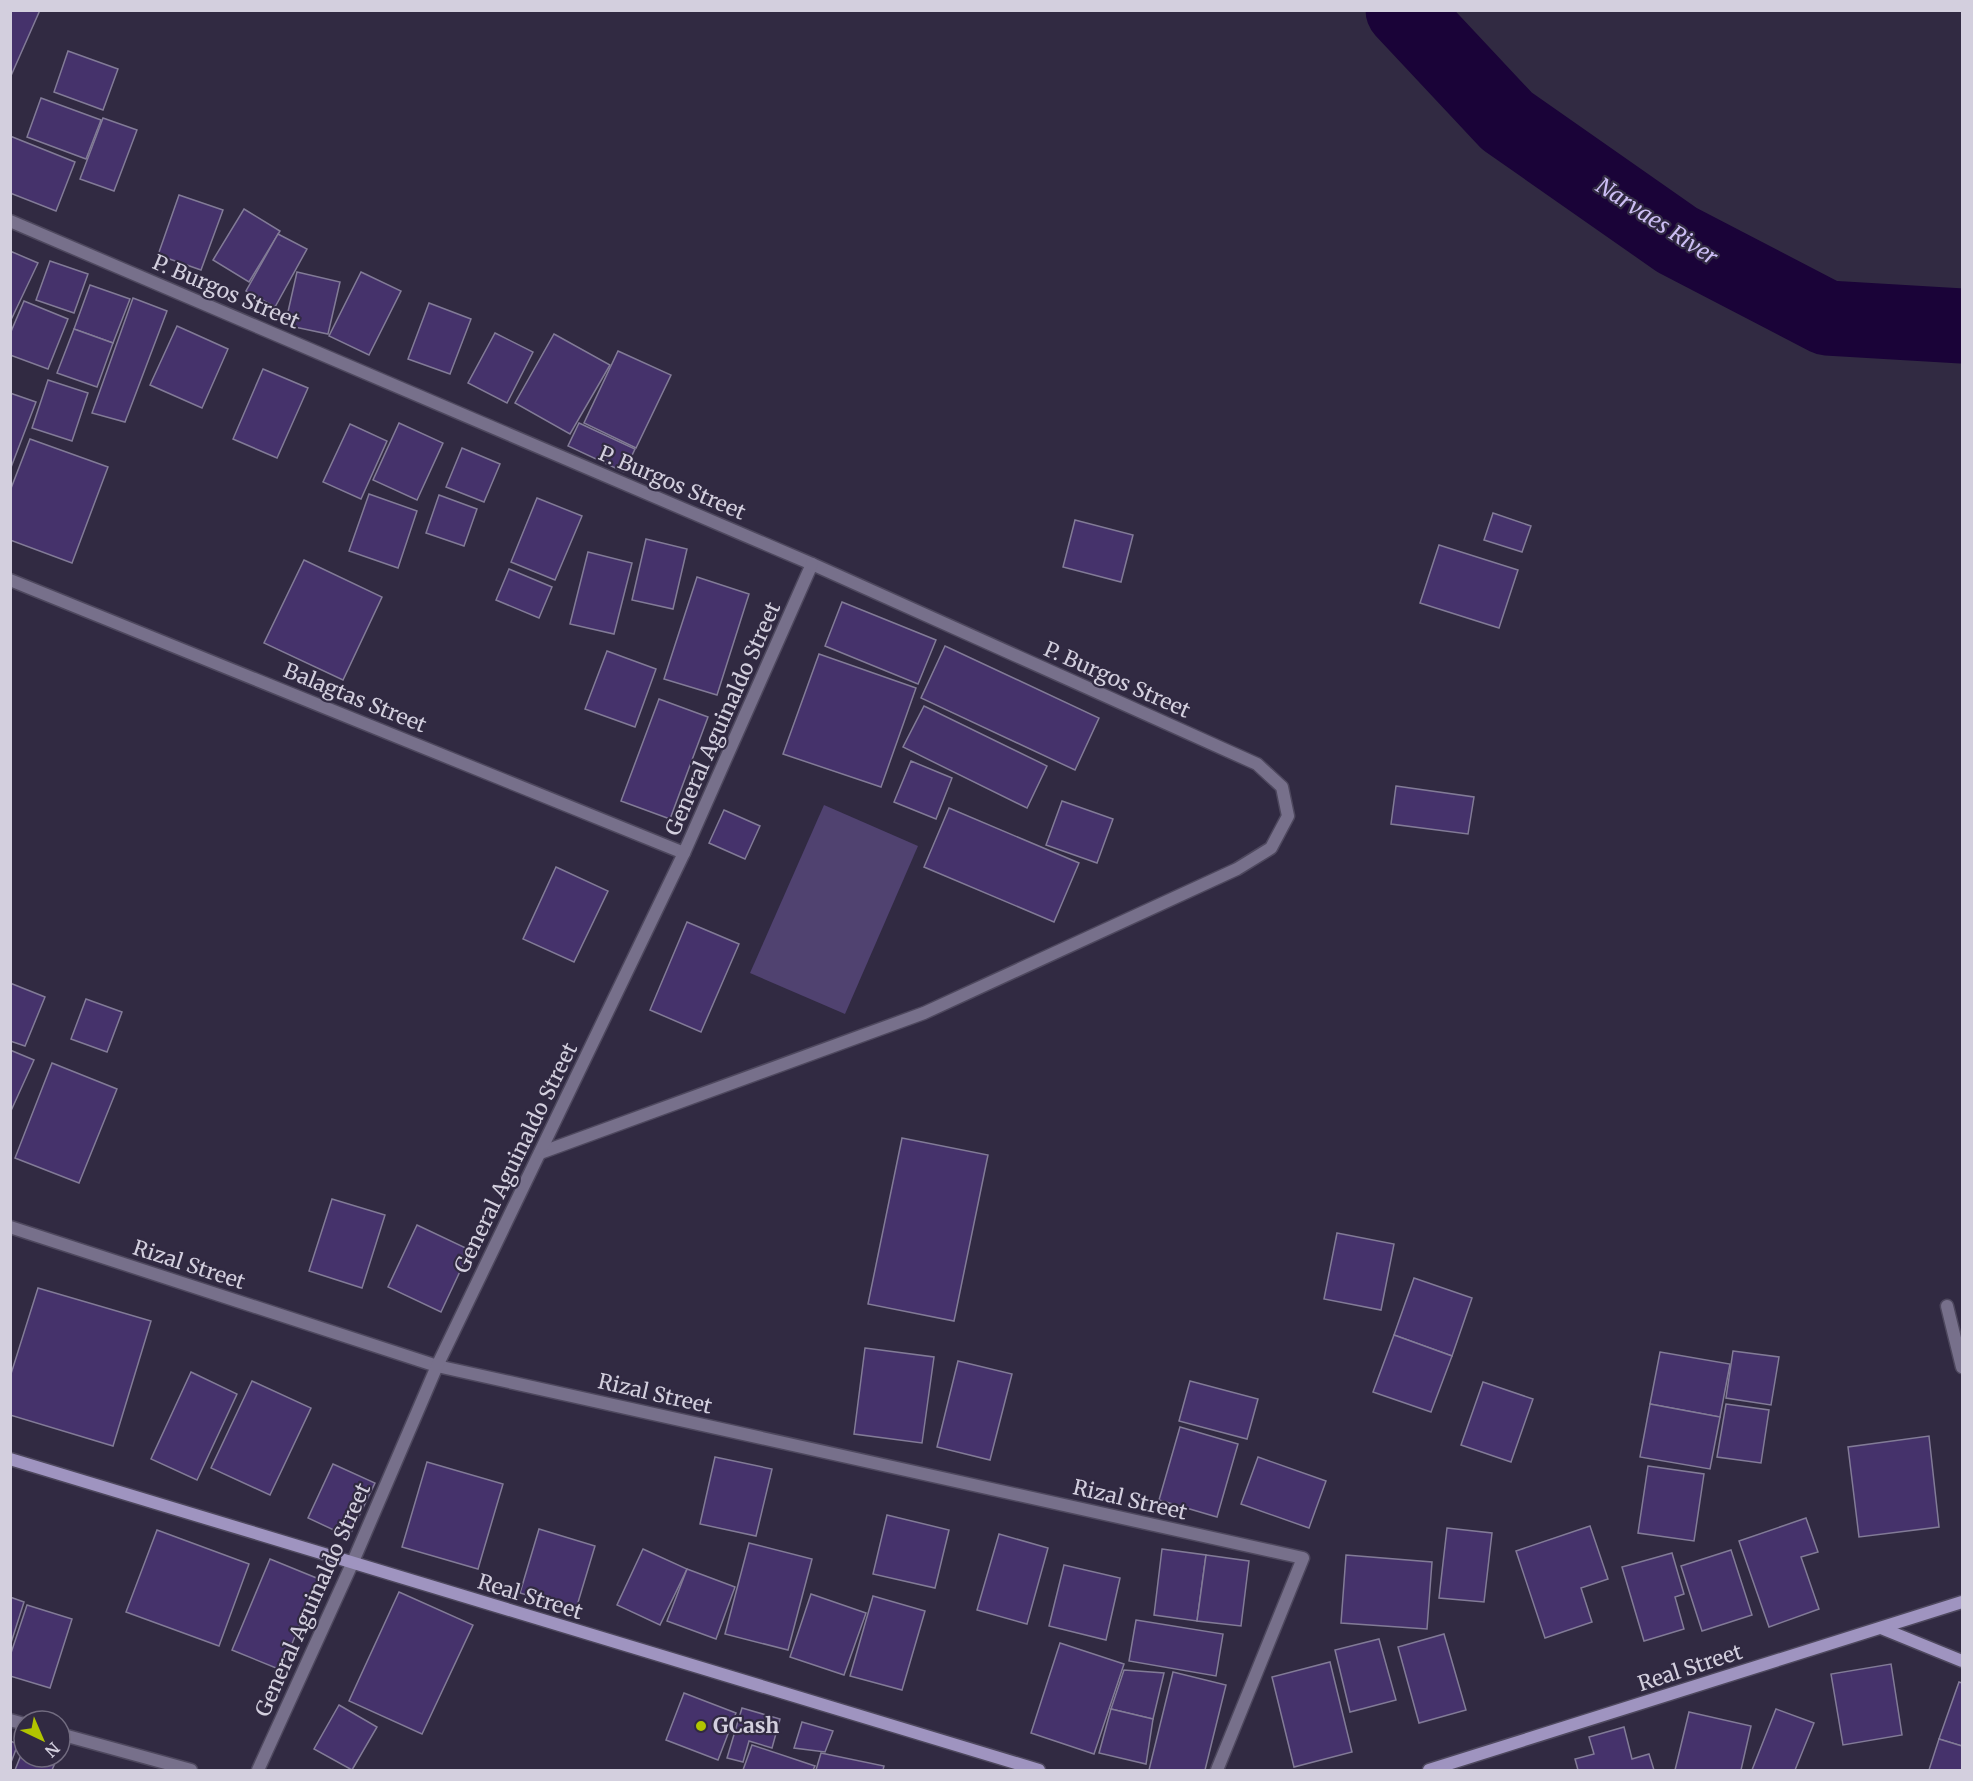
<svg xmlns="http://www.w3.org/2000/svg" width="1973" height="1781" font-family="Merriweather,serif">
  <style>
    .green { fill: #504270 }
    .lines { fill: none; stroke-linecap: round; stroke-linejoin: round }
    .river { stroke: #1a0338; stroke-width: 75 }
    .building { fill: #45326b; stroke: #827b97; stroke-width: 1.5 }
    .street-casing { stroke: #4e485e; stroke-width: 15 }
    .secondary-casing { stroke: #4e485e; stroke-width: 15 }
    .street { stroke: #77708b; stroke-width: 12 }
    .secondary { stroke: #9f94c0; stroke-width: 12 }
    .poi-dot { fill: #b1c500; stroke: #312a42; stroke-width: 2 }
    .labels { text-anchor: middle; stroke-width: 4.5; stroke-linejoin: round; paint-order: stroke }
    .street-label { font-size: 21px; fill: #d3cfde; stroke: #312a42 }
    .poi-label { font-size: 21px; font-weight: bold; fill: #d3cfde; stroke: #312a42; text-anchor: start }
    .water-label { font-size: 22px; font-style: italic; fill: #ccbef4; stroke: #312a42 }
  </style>
  <rect width="100%" height="100%" fill="#312a42"/>
  <polygon class="green" points="824,805 918,846 845,1014 750,973"/>
  <g class="lines">
    <polyline class="river" points="1403,10 1507,121 1677,240 1827,318 1962,326"/>
  </g>
  <g class="building">
    <polygon points="10,10 40,10 10,78"/>
    <polygon points="68,51 118,69 103,110 54,92"/>
    <polygon points="41,98 101,120 86,159 27,137"/>
    <polygon points="103,118 137,130 114,191 80,179"/>
    <polygon points="10,136 75,162 56,211 10,193"/>
    <polygon points="179,195 223,210 201,270 158,255"/>
    <polygon points="244,209 280,231 249,282 213,260"/>
    <polygon points="278,234 307,249 275,307 246,291"/>
    <polygon points="10,251 38,263 10,322"/>
    <polygon points="50,261 88,274 74,313 36,300"/>
    <polygon points="297,272 340,282 328,334 285,325"/>
    <polygon points="361,272 401,291 369,355 329,336"/>
    <polygon points="90,285 130,299 113,343 74,329"/>
    <polygon points="133,298 167,311 125,422 92,413"/>
    <polygon points="24,301 68,319 48,369 10,355 10,334"/>
    <polygon points="429,303 471,319 450,374 408,359"/>
    <polygon points="177,326 228,349 202,408 150,385"/>
    <polygon points="74,329 113,343 97,387 57,373"/>
    <polygon points="495,333 533,352 507,403 468,383"/>
    <polygon points="554,334 610,365 570,434 515,403"/>
    <polygon points="618,351 671,375 636,448 584,423"/>
    <polygon points="263,369 308,388 277,458 233,439"/>
    <polygon points="48,380 88,393 72,441 32,428"/>
    <polygon points="10,393 36,402 10,470"/>
    <polygon points="399,423 443,443 417,500 373,480"/>
    <polygon points="579,423 635,449 624,472 568,446"/>
    <polygon points="350,424 387,441 361,499 323,482"/>
    <polygon points="30,439 108,467 72,563 10,540 10,491"/>
    <polygon points="462,448 500,464 484,502 446,487"/>
    <polygon points="369,494 417,511 398,568 349,551"/>
    <polygon points="439,495 477,509 464,546 426,533"/>
    <polygon points="537,498 582,516 555,580 511,562"/>
    <polygon points="1493,513 1531,526 1522,552 1484,540"/>
    <polygon points="1075,520 1133,535 1121,582 1063,567"/>
    <polygon points="646,539 687,549 673,609 632,600"/>
    <polygon points="1439,545 1518,570 1499,628 1420,603"/>
    <polygon points="588,552 632,563 614,634 570,624"/>
    <polygon points="304,560 382,597 343,680 264,643"/>
    <polygon points="509,569 552,587 539,618 496,600"/>
    <polygon points="697,577 749,594 717,695 664,679"/>
    <polygon points="842,602 936,640 918,684 825,646"/>
    <polygon points="945,646 1099,718 1075,770 921,698"/>
    <polygon points="607,651 656,669 635,727 585,709"/>
    <polygon points="819,654 916,688 881,787 783,754"/>
    <polygon points="659,699 708,717 670,819 621,801"/>
    <polygon points="924,706 1047,766 1027,808 903,747"/>
    <polygon points="911,761 952,778 936,819 894,802"/>
    <polygon points="1396,786 1474,797 1468,834 1391,824"/>
    <polygon points="1062,801 1113,819 1097,863 1046,845"/>
    <polygon points="949,808 1079,863 1054,922 924,867"/>
    <polygon points="724,810 760,826 745,859 709,843"/>
    <polygon points="556,867 608,891 574,962 523,939"/>
    <polygon points="687,922 739,944 701,1032 650,1010"/>
    <polygon points="10,983 45,997 25,1046 10,1041"/>
    <polygon points="86,999 122,1012 107,1052 71,1039"/>
    <polygon points="10,1050 34,1060 10,1113"/>
    <polygon points="52,1063 117,1089 79,1183 15,1158"/>
    <polygon points="902,1138 988,1155 954,1321 868,1304"/>
    <polygon points="332,1199 385,1215 362,1288 309,1271"/>
    <polygon points="417,1225 470,1250 441,1312 388,1287"/>
    <polygon points="1337,1233 1394,1244 1381,1310 1324,1299"/>
    <polygon points="1414,1278 1472,1298 1452,1356 1394,1335"/>
    <polygon points="38,1288 151,1321 113,1446 10,1415 10,1377"/>
    <polygon points="1394,1335 1452,1356 1431,1412 1373,1392"/>
    <polygon points="865,1348 934,1357 922,1443 854,1434"/>
    <polygon points="1733,1351 1779,1357 1771,1405 1726,1398"/>
    <polygon points="1660,1352 1730,1364 1720,1417 1650,1404"/>
    <polygon points="958,1361 1012,1374 990,1460 937,1447"/>
    <polygon points="191,1372 237,1394 197,1480 151,1459"/>
    <polygon points="252,1381 311,1408 270,1495 211,1468"/>
    <polygon points="1190,1381 1258,1399 1247,1439 1179,1421"/>
    <polygon points="1483,1382 1533,1399 1511,1462 1461,1445"/>
    <polygon points="1650,1404 1720,1417 1710,1469 1640,1457"/>
    <polygon points="1726,1404 1769,1410 1761,1463 1717,1457"/>
    <polygon points="1180,1427 1238,1444 1217,1517 1159,1500"/>
    <polygon points="1929,1436 1939,1527 1859,1537 1848,1447"/>
    <polygon points="715,1457 772,1469 756,1536 700,1524"/>
    <polygon points="1258,1457 1326,1481 1309,1528 1241,1504"/>
    <polygon points="427,1462 503,1484 478,1569 402,1547"/>
    <polygon points="333,1464 375,1483 349,1537 308,1518"/>
    <polygon points="1648,1466 1704,1474 1694,1541 1638,1533"/>
    <polygon points="887,1515 949,1530 935,1588 873,1574"/>
    <polygon points="1806,1518 1818,1552 1801,1557 1819,1609 1769,1627 1739,1541"/>
    <polygon points="1590,1526 1608,1579 1581,1588 1592,1622 1545,1638 1516,1551"/>
    <polygon points="1447,1528 1492,1533 1484,1602 1439,1598"/>
    <polygon points="539,1529 595,1546 576,1609 520,1593"/>
    <polygon points="157,1530 249,1564 219,1646 126,1612"/>
    <polygon points="999,1534 1048,1548 1027,1624 977,1610"/>
    <polygon points="749,1543 812,1559 788,1650 725,1634"/>
    <polygon points="643,1549 687,1569 660,1625 617,1605"/>
    <polygon points="1162,1549 1206,1555 1197,1621 1154,1615"/>
    <polygon points="1731,1550 1752,1615 1702,1631 1681,1566"/>
    <polygon points="1672,1553 1684,1594 1675,1597 1684,1629 1644,1641 1622,1567"/>
    <polygon points="1206,1555 1249,1561 1241,1626 1197,1621"/>
    <polygon points="1346,1555 1432,1562 1427,1629 1341,1623"/>
    <polygon points="270,1559 319,1579 281,1670 232,1650"/>
    <polygon points="1064,1565 1120,1578 1106,1640 1049,1626"/>
    <polygon points="687,1569 735,1587 716,1639 667,1621"/>
    <polygon points="399,1592 473,1625 422,1734 349,1701"/>
    <polygon points="811,1594 866,1613 844,1675 790,1657"/>
    <polygon points="873,1596 925,1611 902,1690 850,1676"/>
    <polygon points="10,1597 24,1602 10,1646"/>
    <polygon points="27,1605 72,1619 50,1688 10,1676 10,1656"/>
    <polygon points="1136,1620 1223,1634 1216,1676 1129,1661"/>
    <polygon points="1444,1634 1466,1710 1419,1723 1398,1647"/>
    <polygon points="1379,1639 1396,1700 1350,1712 1335,1650"/>
    <polygon points="1060,1643 1124,1664 1094,1754 1031,1733"/>
    <polygon points="1330,1662 1352,1752 1294,1767 1272,1677"/>
    <polygon points="1891,1664 1902,1735 1843,1745 1831,1674"/>
    <polygon points="1124,1670 1164,1673 1153,1719 1111,1709"/>
    <polygon points="1173,1672 1226,1685 1205,1770 1149,1770"/>
    <polygon points="1959,1682 1962,1683 1962,1746 1939,1739"/>
    <polygon points="684,1693 736,1713 718,1760 666,1740"/>
    <polygon points="339,1705 377,1727 352,1770 314,1749"/>
    <polygon points="742,1708 780,1719 772,1748 749,1741 743,1762 727,1758"/>
    <polygon points="1111,1709 1153,1719 1146,1764 1099,1753"/>
    <polygon points="1776,1709 1814,1723 1795,1770 1752,1770"/>
    <polygon points="1689,1712 1751,1726 1741,1770 1675,1770"/>
    <polygon points="802,1722 833,1731 825,1752 794,1748"/>
    <polygon points="1624,1727 1632,1759 1649,1754 1654,1770 1578,1770 1575,1759 1594,1754 1589,1737"/>
    <polygon points="1939,1739 1962,1746 1962,1770 1929,1770"/>
    <polygon points="10,1741 18,1744 10,1765"/>
    <polygon points="752,1745 815,1766 813,1770 743,1770"/>
    <polygon points="23,1750 24,1757 40,1757 55,1763 52,1770 15,1770"/>
    <polygon points="821,1753 884,1766 883,1770 816,1770"/>
  </g>
  <g class="lines">
    <defs>
      <g id="street">
        <polyline points="10,221 812,564 1257,764 1282,787 1288,816 1271,848 1237,869 924,1013 540,1153"/>
        <polyline points="10,580 684,853"/>
        <polyline points="10,1227 437,1366 1303,1558 1217,1770"/>
        <polyline points="1947,1306 1962,1367"/>
        <polyline points="10,1720 24,1724"/>
        <polyline points="60,1734 191,1770"/>
        <polyline points="258,1770 352,1564 437,1366 684,853 812,564"/>
      </g>
      <g id="secondary">
        <polyline points="10,1459 1039,1770"/>
        <polyline points="1881,1628 1962,1661"/>
        <polyline points="1429,1770 1962,1602"/>
      </g>
    </defs>
    <use href="#street" class="street-casing"/>
    <use href="#secondary" class="secondary-casing"/>
    <use href="#street" class="street"/>
    <use href="#secondary" class="secondary"/>
  </g>
  <circle class="poi-dot" cx="701" cy="1726" r="6"/>
  <g class="labels">
    <g class="street-label">
      <text transform="translate(226 292) rotate(23)" y="7">P. Burgos Street</text>
      <text transform="translate(672 483) rotate(23)" y="7">P. Burgos Street</text>
      <text transform="translate(1117 680) rotate(24)" y="7">P. Burgos Street</text>
      <text transform="translate(355 698) rotate(22)" y="7">Balagtas Street</text>
      <text transform="translate(723 719) rotate(-66)" y="7">General Aguinaldo Street</text>
      <text transform="translate(516 1158) rotate(-64)" y="7">General Aguinaldo Street</text>
      <text transform="translate(189 1265) rotate(18)" y="7">Rizal Street</text>
      <text transform="translate(655 1394) rotate(13)" y="7">Rizal Street</text>
      <text transform="translate(1130 1500) rotate(13)" y="7">Rizal Street</text>
      <text transform="translate(530 1597) rotate(17)" y="7">Real Street</text>
      <text transform="translate(313 1600) rotate(-66)" y="7">General Aguinaldo Street</text>
      <text transform="translate(1690 1668) rotate(-18)" y="7">Real Street</text>
    </g>
    <g class="poi-label">
      <text x="713" y="1733">GCash</text>
    </g>
    <g class="water-label">
      <text transform="translate(1657 221) rotate(33)" y="8">Narvaes River</text>
    </g>
  </g>
  <rect width="1973" height="1781" fill="none" stroke="#d3cfde" stroke-width="24"/>
  <g transform="translate(42 1739) rotate(136)"><circle r="28" fill="#312a42" stroke="#726c80" stroke-width="1.5"/>
  <path d="M0-4.5L10 22L0 15L-10 22Z" fill="#b1c500"/>
  <text y="-9" font-size="16" font-weight="bold" text-anchor="middle" fill="#d3cfde">N</text>
  </g>
</svg>
